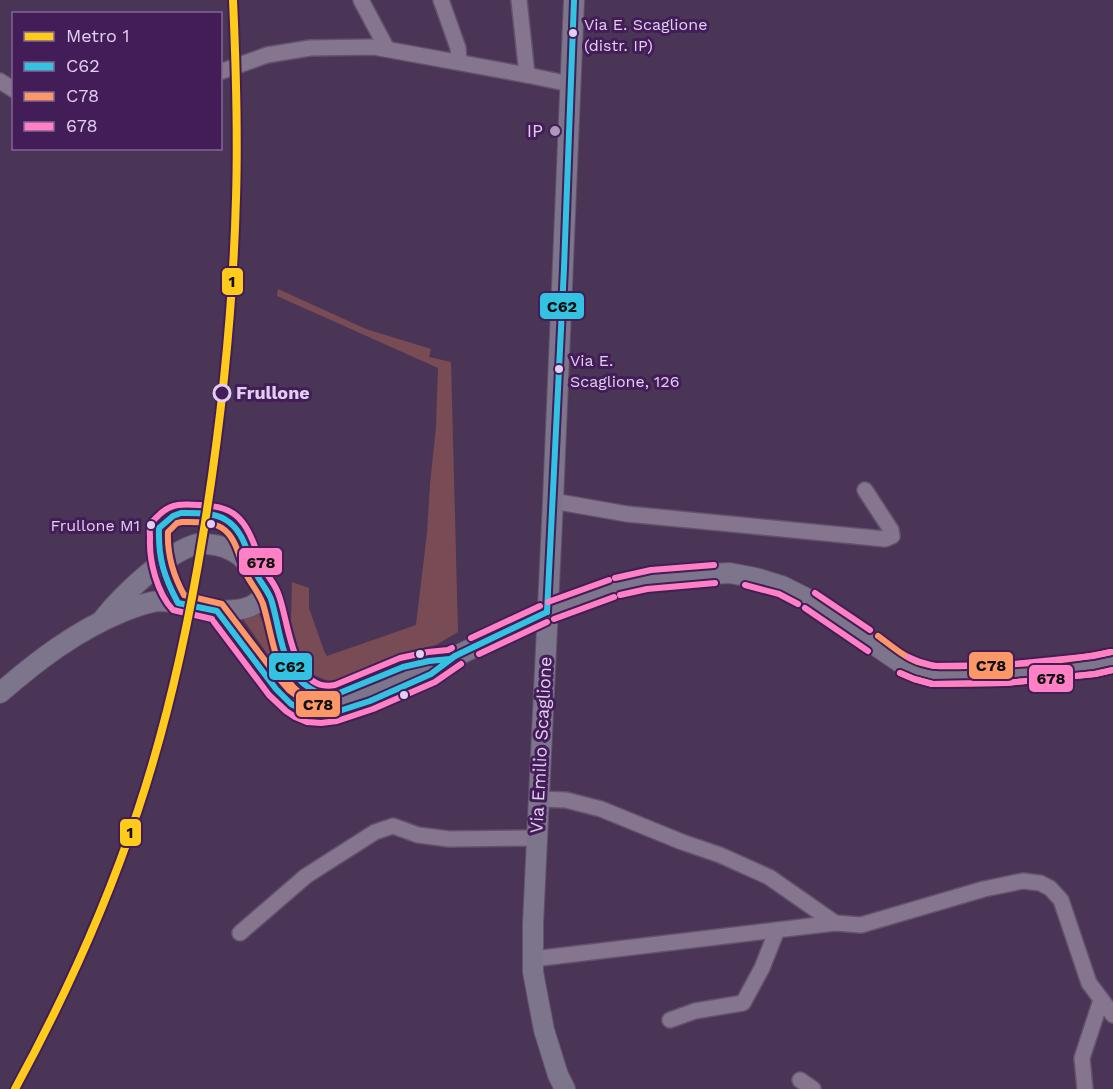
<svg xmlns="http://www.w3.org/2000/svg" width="1113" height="1089" font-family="'Work Sans',sans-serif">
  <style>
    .green { fill: #794b55 }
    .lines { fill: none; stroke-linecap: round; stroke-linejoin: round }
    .minor-casing { stroke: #63516d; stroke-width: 18 }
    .major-casing { stroke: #63516d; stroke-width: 22 }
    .minor { stroke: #85758f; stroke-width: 15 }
    .major { stroke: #7d758c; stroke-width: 20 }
    .bus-1-casing { stroke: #431d58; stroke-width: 10 }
    .bus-2-casing { stroke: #431d58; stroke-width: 10 }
    .bus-3-casing { stroke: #431d58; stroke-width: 10 }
    .bus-1 { stroke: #33c2e2; stroke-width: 6 }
    .bus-2 { stroke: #fc9868; stroke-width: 6 }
    .bus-3 { stroke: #ff80c5; stroke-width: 6 }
    .metro-1-casing { stroke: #431d58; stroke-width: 12 }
    .metro-1 { stroke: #feca1b; stroke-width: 8 }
    .bus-dot { fill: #e3cef1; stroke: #431d58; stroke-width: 2 }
    .poi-dot { fill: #ad98bb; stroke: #431d58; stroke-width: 2 }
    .stop-dot { fill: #431d58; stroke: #e3cef1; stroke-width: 3 }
    .labels { text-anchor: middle; stroke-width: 6; stroke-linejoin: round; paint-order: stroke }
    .bus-label { font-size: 16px; fill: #e3cef1; stroke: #431d58; text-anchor: start }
    .poi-label { font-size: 18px; fill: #e3cef1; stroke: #431d58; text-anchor: end }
    .stop-label { font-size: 18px; font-weight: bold; fill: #e3cef1; stroke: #431d58; text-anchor: start }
    .street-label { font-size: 18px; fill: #e3cef1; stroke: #431d58 }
    .line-badge { stroke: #431d58; stroke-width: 2 }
    .pale-badge-label { font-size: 16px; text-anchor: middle; font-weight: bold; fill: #111 }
  </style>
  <rect width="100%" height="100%" fill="#4a3556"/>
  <g class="green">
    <polygon points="278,289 366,329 431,349 429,357 451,362 458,632 436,645 387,658 341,680 328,681 314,675 300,655 291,622 292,582 309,588 309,608 324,651 327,656 416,625 427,533 430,484 436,427 438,368 277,296"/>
    <polygon points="259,614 292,682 268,655 240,615 251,615"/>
  </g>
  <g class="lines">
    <defs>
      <g id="minor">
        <polyline points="361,0 387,49"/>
        <polyline points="441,0 458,48 459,62"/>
        <polyline points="519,0 527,75"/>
        <polyline points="220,72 267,55 310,48 374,47 527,75 570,84"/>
        <polyline points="0,81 14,90"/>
        <polyline points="553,501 627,514 885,539 892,536 891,530 865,490"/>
        <polyline points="538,799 566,800 601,809 682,842 720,855 769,877 835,923"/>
        <polyline points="240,933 306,876 375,832 393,826 418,835 449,839 537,838"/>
        <polyline points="533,959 835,923 861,925 984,889 1023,881 1040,883 1050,888 1061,900 1089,983 1113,1015"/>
        <polyline points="670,1020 695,1011 743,1003 762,968 777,930"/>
        <polyline points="800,1080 813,1089"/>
        <polyline points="1085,1089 1082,1058 1101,1000"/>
      </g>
      <g id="major">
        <path d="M217 611C239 610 253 611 267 592"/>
        <path d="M103 619C123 594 164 555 194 545 198 543 202 544 207 544 234 546 247 559 261 581 264 586 267 591 270 597 281 626 280 678 315 692 321 694 327 696 333 695 344 693 353 687 363 683 374 678 385 673 396 669 414 663 431 659 450 659"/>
        <path d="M0 693C38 660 76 631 122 612 135 607 149 601 162 601 180 602 199 608 217 611 228 626 239 641 250 655 266 676 283 705 309 713 336 721 404 685 431 674L440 668 450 659 547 612 615 587 645 580 690 575 730 573 756 578 782 586 806 598 904 665 917 671 933 675 1005 674 1094 665 1113 661"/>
        <polyline points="565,1089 558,1075 544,1030 533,972 533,924 553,501 574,0"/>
      </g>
    </defs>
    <use href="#minor" class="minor-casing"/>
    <use href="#major" class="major-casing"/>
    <use href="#minor" class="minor"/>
    <use href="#major" class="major"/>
    <defs>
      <g id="bus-1">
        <path d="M181 513C195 513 214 512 226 520 244 531 247 553 255 571 259 581 267 589 271 599 281 630 280 671 311 689 319 694 328 696 337 694L403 667 429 661 450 659 455 656 431 674 370 701 336 712 321 714 309 713 291 704 276 689 217 611 178 603C164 577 158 558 159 528L173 516Z"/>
        <polygon points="547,612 455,656 461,653"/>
        <polyline points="547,612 564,268 574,0"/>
      </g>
      <g id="bus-2">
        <path d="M182 522C194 522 211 521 222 528 236 537 239 557 245 572 250 583 259 592 263 604 275 643 275 696 327 704H311L304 701 289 690 276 675 222 604 184 595C173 575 167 555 168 532L177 523Z"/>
        <path d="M878 636C892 646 905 658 921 663 936 668 952 666 968 666 1015 665 1064 662 1111 652"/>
        <polyline points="900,673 914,679 933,684 1006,683 1095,674 1113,670"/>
      </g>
      <g id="bus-3">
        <polyline points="615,578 651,570 714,565"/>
        <polyline points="745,585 779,594 798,604"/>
        <polyline points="815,593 870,630"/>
        <polyline points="620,595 647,589 715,583"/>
        <polyline points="548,602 609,580"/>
        <polyline points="805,608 868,651"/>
        <path d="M212 619 173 610C157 593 149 561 150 538 150 533 149 528 151 524 153 520 157 517 160 514 172 503 184 504 199 505 217 506 232 508 243 523 254 537 256 554 264 569 268 577 275 584 278 593 289 619 291 694 335 685L400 658 428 652 448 650 452 648"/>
        <polyline points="554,619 614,597"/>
        <polyline points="214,622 269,695 286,711 295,717 307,722 321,723 337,721 373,709 435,682 461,664"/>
        <polyline points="471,638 540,606"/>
        <polyline points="479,654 547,622"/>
        <polyline points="908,657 920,662 934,666 1004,665 1093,656 1111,652"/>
        <polyline points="900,673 914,679 932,684 1005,683 1095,674 1113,670"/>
      </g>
    </defs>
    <use href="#bus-1" class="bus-1-casing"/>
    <use href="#bus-2" class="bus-2-casing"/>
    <use href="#bus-3" class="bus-3-casing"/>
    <use href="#bus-1" class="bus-1"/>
    <use href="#bus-2" class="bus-2"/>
    <use href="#bus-3" class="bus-3"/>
    <defs>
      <path id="metro-1" d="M15 1089C64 999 106 907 138 810 168 720 188 628 203 535 221 424 233 311 236 198 238 132 236 66 233 0"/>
    </defs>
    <use href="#metro-1" class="metro-1-casing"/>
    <use href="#metro-1" class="metro-1"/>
  </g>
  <g class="bus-dot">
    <circle cx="573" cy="33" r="5"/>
    <circle cx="559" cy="369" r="5"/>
    <circle cx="211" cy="524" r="5"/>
    <circle cx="151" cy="525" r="5"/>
    <circle cx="420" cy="654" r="5"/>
    <circle cx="404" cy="695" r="5"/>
  </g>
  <circle class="poi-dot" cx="555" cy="131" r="6"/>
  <circle class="stop-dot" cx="222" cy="393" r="8"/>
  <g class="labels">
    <g class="bus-label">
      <text x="584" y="30">Via E. Scaglione<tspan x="584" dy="21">(distr. IP)</tspan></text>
      <text x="570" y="366">Via E.<tspan x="570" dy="21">Scaglione, 126</tspan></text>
      <text x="140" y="531" text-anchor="end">Frullone M1</text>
    </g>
    <g class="poi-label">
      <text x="543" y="137">IP</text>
    </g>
    <g class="stop-label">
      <text x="236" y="399">Frullone</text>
    </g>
    <g class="street-label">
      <text transform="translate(541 745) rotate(-87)" y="6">Via Emilio Scaglione</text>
    </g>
  </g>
  <g class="line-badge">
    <rect x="221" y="267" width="23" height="29" rx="6" fill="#feca1b"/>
    <rect x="539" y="292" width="46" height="28" rx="6" fill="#33c2e2"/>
    <rect x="238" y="547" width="45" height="29" rx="6" fill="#ff80c5"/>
    <rect x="968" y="651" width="46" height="29" rx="6" fill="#fc9868"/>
    <rect x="268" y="652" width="45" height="29" rx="6" fill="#33c2e2"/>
    <rect x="1028" y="664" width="46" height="29" rx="6" fill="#ff80c5"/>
    <rect x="295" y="690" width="46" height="28" rx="6" fill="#fc9868"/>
    <rect x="119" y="818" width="23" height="29" rx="6" fill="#feca1b"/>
  </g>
  <g class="pale-badge-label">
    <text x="232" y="287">1</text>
    <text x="562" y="312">C62</text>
    <text x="261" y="568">678</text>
    <text x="991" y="671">C78</text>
    <text x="290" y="672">C62</text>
    <text x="1051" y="684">678</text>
    <text x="318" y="710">C78</text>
    <text x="130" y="838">1</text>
  </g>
  <rect x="12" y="12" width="210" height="138" fill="#431d58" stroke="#836495" stroke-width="1.5"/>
  <rect x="24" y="32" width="30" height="9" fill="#feca1b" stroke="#836495" stroke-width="1.5"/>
  <text x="66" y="42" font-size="18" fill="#e3cef1">Metro 1</text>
  <rect x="24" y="62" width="30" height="9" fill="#33c2e2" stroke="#836495" stroke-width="1.5"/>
  <text x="66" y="72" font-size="18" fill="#e3cef1">C62</text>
  <rect x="24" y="92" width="30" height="9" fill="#fc9868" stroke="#836495" stroke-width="1.5"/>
  <text x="66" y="102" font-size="18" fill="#e3cef1">C78</text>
  <rect x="24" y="122" width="30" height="9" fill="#ff80c5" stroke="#836495" stroke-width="1.5"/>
  <text x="66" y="132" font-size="18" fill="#e3cef1">678</text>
</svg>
